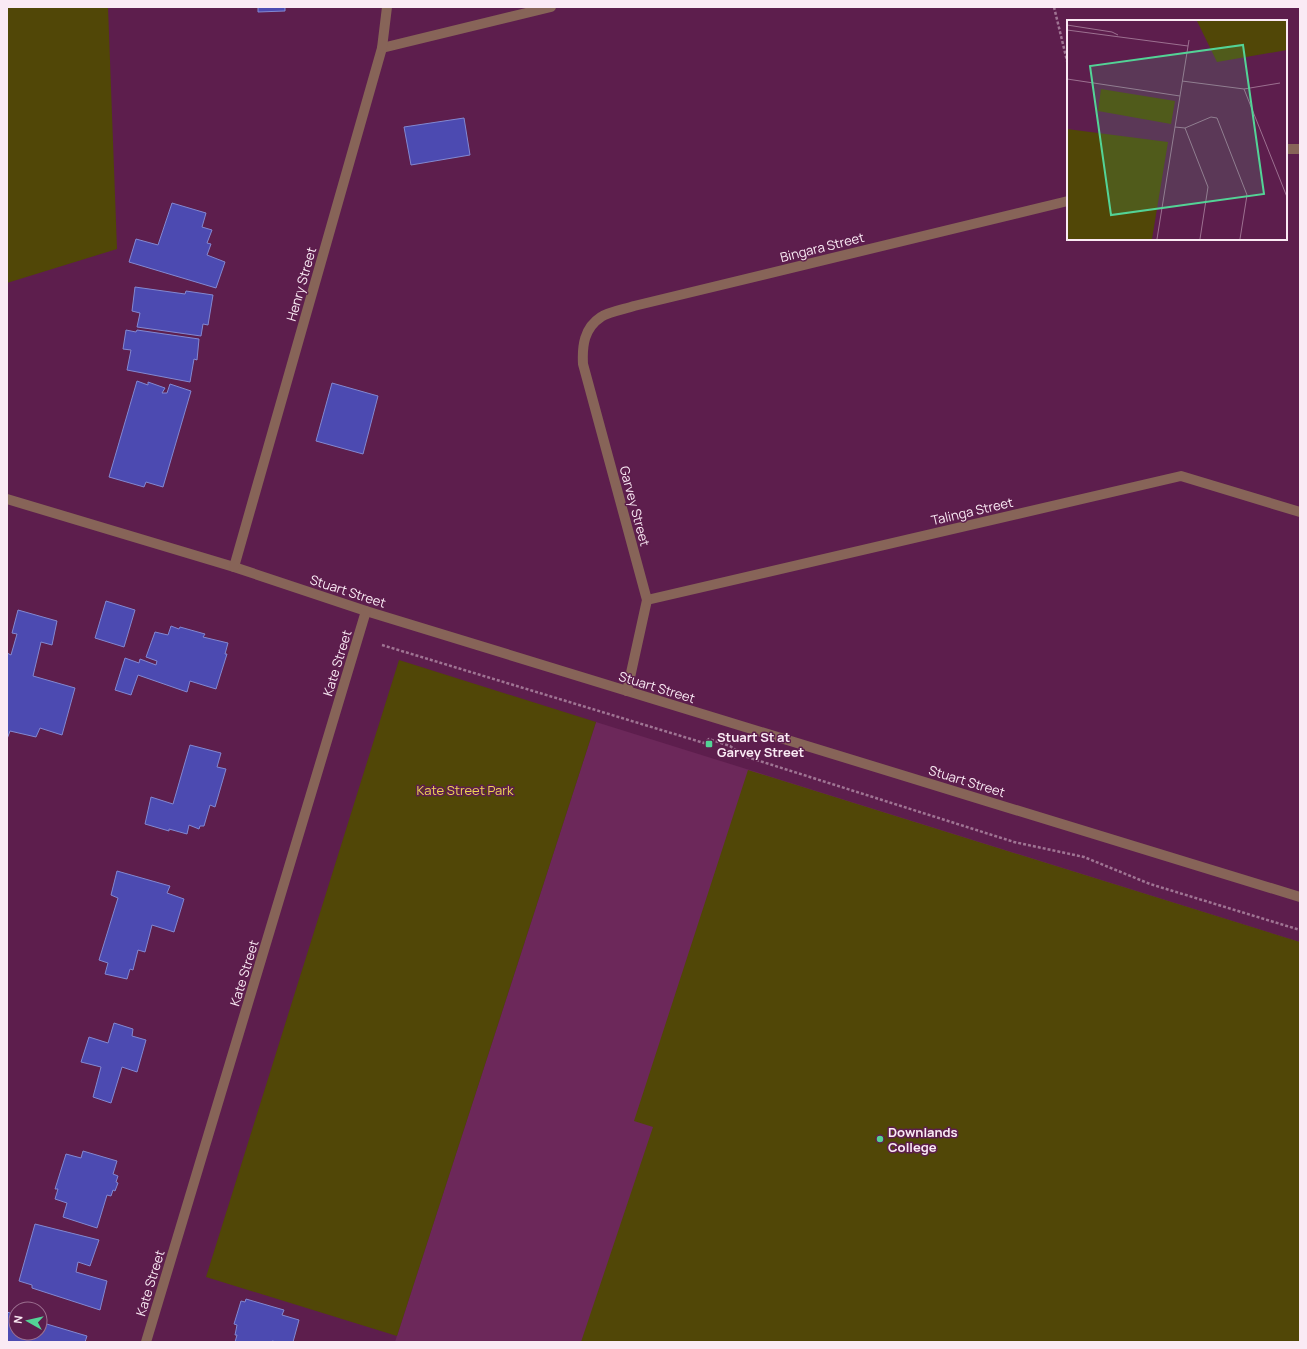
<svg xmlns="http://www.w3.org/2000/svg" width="1307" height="1349" font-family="Manrope,sans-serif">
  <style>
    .built { fill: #6c285a }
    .green { fill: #514707 }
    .building { fill: #4c4ab1; stroke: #8288d1 }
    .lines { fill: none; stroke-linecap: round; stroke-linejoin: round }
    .path { stroke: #9f7493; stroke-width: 2.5; stroke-dasharray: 3 2; stroke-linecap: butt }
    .minor { stroke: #876458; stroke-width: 10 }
    .poi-dot { fill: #53d396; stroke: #5d1e4d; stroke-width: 1.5 }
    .labels { text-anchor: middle; stroke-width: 3; stroke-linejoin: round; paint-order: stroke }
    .street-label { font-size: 13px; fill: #faeaf4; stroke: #5d1e4d }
    .poi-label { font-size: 13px; font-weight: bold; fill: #faeaf4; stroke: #5d1e4d; text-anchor: start }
    .park-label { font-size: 13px; fill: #efd852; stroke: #5d1e4d }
    .inset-road { fill: none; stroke: #9c7090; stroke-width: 1 }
    .view { fill: #53d396; fill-opacity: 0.15; stroke: #53d396; stroke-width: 2 }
    .inset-edge { fill: none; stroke: #faeaf4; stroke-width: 2 }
  </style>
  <rect width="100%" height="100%" fill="#5d1e4d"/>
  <polygon class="built" points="596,722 1300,942 1300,1342 395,1342"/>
  <g class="green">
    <polygon points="7,7 108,7 117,249 7,283"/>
    <polygon points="399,660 596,722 397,1336 206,1277"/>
    <polygon points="748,770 1300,942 1300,1342 581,1342 653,1127 634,1121"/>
  </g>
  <g class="building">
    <polygon points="258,7 285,7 285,11 258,12"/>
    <polygon points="464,118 470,155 411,165 404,127"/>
    <polygon points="172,203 206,213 202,227 212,230 207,243 211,244 207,255 225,262 216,288 129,262 136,239 158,245"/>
    <polygon points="135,287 185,294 186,291 213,295 208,325 203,324 201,336 137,327 140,313 132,311"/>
    <polygon points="126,330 136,332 137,330 199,339 197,360 194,359 190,382 127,370 131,350 123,349"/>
    <polygon points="137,381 148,385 148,382 165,388 162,393 167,393 170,384 191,391 163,487 146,482 144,487 109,477"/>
    <polygon points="332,383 378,396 363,454 316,441"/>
    <polygon points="106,601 135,610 124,647 95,638"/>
    <polygon points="18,610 57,621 52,645 41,642 33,676 75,688 62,735 40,728 36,737 10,731 7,739 7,653 11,655 17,634 12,633"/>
    <polygon points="171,626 179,629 180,627 205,634 203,637 228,643 225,654 227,654 216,689 190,681 187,692 138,675 131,695 115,690 125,658 139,663 140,659 156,665 157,661 146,657 155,632 168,635"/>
    <polygon points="190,745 221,753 217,767 226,769 215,807 210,805 204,826 200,826 199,829 189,825 187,834 169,829 169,831 145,824 151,797 173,804"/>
    <polygon points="117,871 170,886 167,893 184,899 174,932 152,925 145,952 138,950 133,970 130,969 127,979 105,974 108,963 99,960 118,898 111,895"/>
    <polygon points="114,1023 133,1029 132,1036 146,1040 137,1072 122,1067 111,1103 93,1097 101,1067 81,1062 89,1037 108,1043"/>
    <polygon points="83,1151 117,1161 113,1174 118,1176 116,1182 118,1183 115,1191 113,1190 111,1196 107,1195 97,1228 63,1217 67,1203 55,1199 58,1189 55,1189 66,1154 81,1158"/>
    <polygon points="35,1224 99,1240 90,1266 78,1262 76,1272 107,1281 100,1310 32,1288 32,1285 19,1281"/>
    <polygon points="246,1299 284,1310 282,1315 299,1320 293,1342 277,1342 272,1341 272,1342 235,1342 237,1335 235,1335 237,1325 234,1324 241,1301 245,1302"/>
    <polygon points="7,1312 16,1315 16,1333 40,1333 40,1322 87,1336 85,1342 7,1342"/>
  </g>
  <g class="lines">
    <g class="path">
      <polyline points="1054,7 1068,65"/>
      <polyline points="382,645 704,743 709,739 730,746 744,756 1014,842 1084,857 1150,884 1300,930"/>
    </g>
    <g class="minor">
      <polyline points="382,48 551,7"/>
      <polyline points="1286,149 1300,149"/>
      <polyline points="7,499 234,567 366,611 1300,897"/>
      <polyline points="234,567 382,48 387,7"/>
      <polyline points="647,600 1181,476 1300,512"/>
      <path d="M627 691 647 600 583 364C582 346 584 328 601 317 608 312 625 309 634 306L1068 201"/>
      <polyline points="146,1342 366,611"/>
    </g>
  </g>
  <g class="poi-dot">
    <rect x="705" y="740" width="8" height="8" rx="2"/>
    <circle cx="880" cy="1139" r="4"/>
  </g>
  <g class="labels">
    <g class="street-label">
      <text transform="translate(822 247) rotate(-14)" y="5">Bingara Street</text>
      <text transform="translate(301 284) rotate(-74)" y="5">Henry Street</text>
      <text transform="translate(635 506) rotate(75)" y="5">Garvey Street</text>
      <text transform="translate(972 511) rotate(-13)" y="5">Talinga Street</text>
      <text transform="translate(348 591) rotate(18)" y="5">Stuart Street</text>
      <text transform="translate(337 663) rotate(-73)" y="5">Kate Street</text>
      <text transform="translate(657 687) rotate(17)" y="5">Stuart Street</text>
      <text transform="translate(967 781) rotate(17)" y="5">Stuart Street</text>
      <text transform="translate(244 973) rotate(-73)" y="5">Kate Street</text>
      <text transform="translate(150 1283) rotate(-73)" y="5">Kate Street</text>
    </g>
    <g class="poi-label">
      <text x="717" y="742">Stuart St at<tspan x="717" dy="15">Garvey Street</tspan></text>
      <text x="888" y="1137">Downlands<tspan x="888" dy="15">College</tspan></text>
    </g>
    <g class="park-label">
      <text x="465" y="795">Kate Street Park</text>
    </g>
  </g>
  <g transform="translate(1067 20)">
    <rect width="220" height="220" fill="#5d1e4d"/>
    <path d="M130 1H220V30L150 42ZM34 69 108 81 104 104 31 91ZM0 109 101 122 85 219H0Z" fill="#514707"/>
    <path class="inset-road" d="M0 5 45 12 51 15M0 10 121 26M0 59 113 76M115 61 177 69 213 63M177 69 220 177M108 107 118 108 144 97 150 98 180 175 173 219M118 108 141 167 133 219M90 219 122 20"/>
    <path class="view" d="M176 25 197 174 44 195 23 46Z"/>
    <rect width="220" height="220" class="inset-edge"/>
  </g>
  <rect width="1307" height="1349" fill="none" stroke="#faeaf4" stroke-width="16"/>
  <g transform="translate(28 1321) rotate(278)"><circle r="19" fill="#5d1e4d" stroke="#9c7090"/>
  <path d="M0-3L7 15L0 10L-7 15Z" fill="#53d396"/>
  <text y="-6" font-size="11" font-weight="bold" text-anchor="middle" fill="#faeaf4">N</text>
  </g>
</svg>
